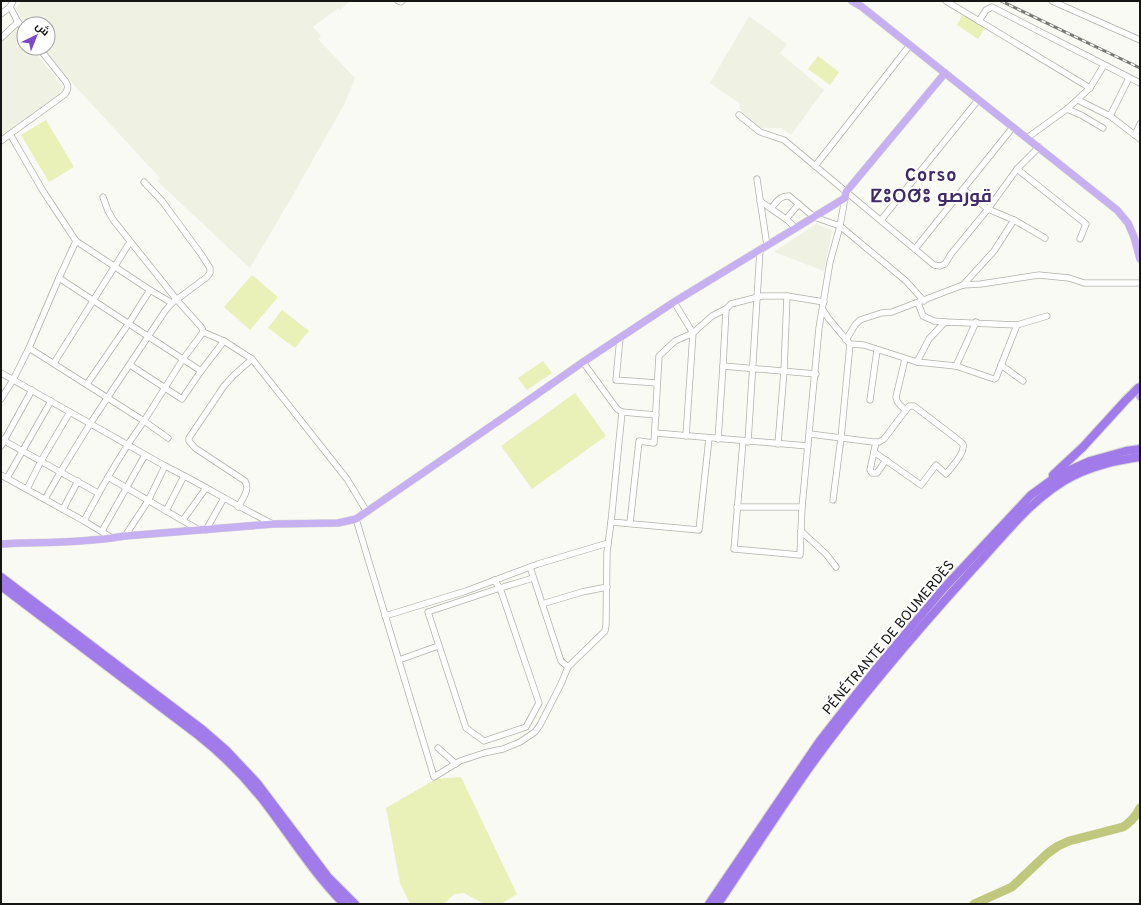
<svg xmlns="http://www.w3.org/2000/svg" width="1141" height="905" font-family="Overpass,Cairo,'Noto Sans Tifinagh',sans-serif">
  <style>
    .built { fill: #eff1e3 }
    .green { fill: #e9f0b8 }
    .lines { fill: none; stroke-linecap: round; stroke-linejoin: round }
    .river { stroke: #c0c87d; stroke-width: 9 }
    .minor-casing { stroke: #b0b1ab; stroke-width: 7 }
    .major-casing { stroke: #d5d5d5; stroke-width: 8 }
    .highway-casing { stroke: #d5d5d5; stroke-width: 10 }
    .minor { stroke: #fff; stroke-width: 5.5 }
    .major { stroke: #c7b0f2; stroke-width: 7 }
    .highway { stroke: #a17be9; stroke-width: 8 }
    .rail-casing { stroke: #787975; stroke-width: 3 }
    .rail { stroke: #fff; stroke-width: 1.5; stroke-dasharray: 4.5; stroke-linecap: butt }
    .labels { text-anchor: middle; stroke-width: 4; stroke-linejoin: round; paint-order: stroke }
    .street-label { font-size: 14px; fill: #151513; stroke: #fff }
    .district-label { font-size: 18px; font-weight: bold; letter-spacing: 1px; fill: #402a65; stroke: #fff }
  </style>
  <rect width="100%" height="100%" fill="#f9faf4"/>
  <g class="built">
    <polygon points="21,1 350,1 340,10 338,8 313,27 321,36 318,39 355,78 345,103 293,195 250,268 157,181 160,178 61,71 44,48 48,48 48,24 27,24 16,9"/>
    <polygon points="749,16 787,44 780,53 824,90 791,135 781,128 759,128 741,112 739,103 710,83"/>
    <polygon points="16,27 24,37 24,48 32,48 65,90 1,138 1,38"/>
    <polygon points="816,224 832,230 824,271 774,252"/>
  </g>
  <g class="green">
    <polygon points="963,14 985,28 978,39 957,25"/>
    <polygon points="818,56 839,72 830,85 808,69"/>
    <polygon points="46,120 74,167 49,182 21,135"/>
    <polygon points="252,275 278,297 250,330 224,307"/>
    <polygon points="282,310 309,331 295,348 268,328"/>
    <polygon points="543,361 552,373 527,390 518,378"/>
    <polygon points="575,393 606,436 532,489 501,446"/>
    <polygon points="461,777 517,894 501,904 484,904 464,893 454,894 444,904 410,904 400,883 386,808 436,779"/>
  </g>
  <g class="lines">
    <path class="river" d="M974 904 1012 887 1048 853 1058 846 1069 841 1123 827C1131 822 1136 816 1140 808"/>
    <defs>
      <g id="minor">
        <polyline points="398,1 401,2 402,1"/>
        <polyline points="946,1 1090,88 1067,109 1027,138"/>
        <polyline points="1052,1 1140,40"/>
        <polyline points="10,7 18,22 24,29"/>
        <polyline points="1,14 10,7 13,1"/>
        <polyline points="979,21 986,10 992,7 1140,83"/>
        <polyline points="1,38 18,22"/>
        <path d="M39 48 66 82C69 87 68 91 64 95L10 134 43 191 76 241 150 290 172 303"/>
        <polyline points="1090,88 1104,65"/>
        <polyline points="1078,100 1110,116 1140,139"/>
        <polyline points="1067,109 1081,115 1103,128"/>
        <polyline points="739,115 760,132 784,140 934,265 940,266 945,264 951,254 988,209 1017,169 1039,147"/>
        <polyline points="1110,116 1129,78"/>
        <polyline points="1135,135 1140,124"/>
        <polyline points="1,141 10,134"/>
        <polyline points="815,166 910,45"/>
        <polyline points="1017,169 1086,224 1080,239"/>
        <polyline points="757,179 767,246"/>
        <polyline points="963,189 988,209 1014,220"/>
        <polyline points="103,197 108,211 114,221 177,300 202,328 203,332 201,335 183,359 144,421 168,438"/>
        <polyline points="760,201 786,219 796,228"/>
        <path d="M771 208C776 203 780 195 789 196L814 217 840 226 906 281 924 301"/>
        <polyline points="786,219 799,204"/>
        <polyline points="881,220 978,100"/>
        <path d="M76 241 59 278 29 348 144 421C121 453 102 486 84 521L112 538"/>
        <polyline points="915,249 1013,127"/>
        <polyline points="59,278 201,371"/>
        <polyline points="963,285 994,251 1014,220 1045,238"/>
        <polyline points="674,302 693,333 686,436"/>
        <polyline points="918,303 923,316 934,321 945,322"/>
        <polyline points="823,310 829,319 850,344 864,345 917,362 956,366 994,379 996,378 1017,325"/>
        <polyline points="203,332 224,341 252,359"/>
        <polyline points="620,338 616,380 657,383"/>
        <polyline points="846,340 855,325 860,320 881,313 892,312 963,285 981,284 1039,275 1069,278 1084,283 1140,283"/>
        <path d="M905 359 896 397C897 404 901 406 906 410"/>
        <polyline points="583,362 617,409 622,412 656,415"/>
        <polyline points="917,362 929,339 945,322 1017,325 1047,316"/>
        <polyline points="54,363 130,242"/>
        <polyline points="130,365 182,399 201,371 224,341"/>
        <polyline points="1001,365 1023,381"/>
        <polyline points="723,366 816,374"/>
        <polyline points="956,366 976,322"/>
        <path d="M1 373 165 466C202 484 236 506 273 524"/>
        <polyline points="87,384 129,323 150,290"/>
        <polyline points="1,399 13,380 29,348"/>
        <polyline points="870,400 877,350"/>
        <polyline points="622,412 611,522 699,530 709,438"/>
        <polyline points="655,433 808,446"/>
        <path d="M810 434 873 442H879L884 439 909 406H914L961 442C963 444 964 445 963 448 963 455 951 468 946 474L936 465 921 485 874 452"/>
        <polyline points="1,439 98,493"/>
        <polyline points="718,439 723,366 726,309"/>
        <polyline points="743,441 734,549 800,555 802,507"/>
        <polyline points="748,442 760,250"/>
        <polyline points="876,442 870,470 872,473 877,473 886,460"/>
        <polyline points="778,444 784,371 787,296"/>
        <polyline points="1,446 32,390"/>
        <polyline points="1,475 84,521"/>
        <polyline points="108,477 199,530"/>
        <polyline points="7,478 51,401"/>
        <polyline points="27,489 41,461 70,412"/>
        <polyline points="45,499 61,471 90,424 165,311 172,303 207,277 210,273 210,268 201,254 162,201 144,182"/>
        <polyline points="833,500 841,438 850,344"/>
        <path d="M238 507C243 498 250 490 245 481L195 448 189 441V438L224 386 234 375 252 359 347 479 367 512"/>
        <polyline points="737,507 802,507 819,328 830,262 840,226 845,198"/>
        <polyline points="63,509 78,481"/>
        <polyline points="166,511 184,476"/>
        <polyline points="356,519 434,777 460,761 484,753 503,749 520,742 535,732 540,725 561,684 568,667 605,631 606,625 607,552 611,522"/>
        <polyline points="183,520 206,488"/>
        <polyline points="630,523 639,441 654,443 659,356 675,341 693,333 712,316 726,309 731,304 762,296 787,296 824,302"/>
        <polyline points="206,530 224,498"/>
        <polyline points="102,531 145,455"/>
        <polyline points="801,531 826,554 836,567"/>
        <polyline points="125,536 148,501 165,466"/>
        <polyline points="530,567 561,661 568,667"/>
        <polyline points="494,580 500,588 530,579"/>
        <polygon points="500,588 539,703 526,727 484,741 466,728 428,612"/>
        <polyline points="542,604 582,592 607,587"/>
        <polyline points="385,616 466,591 538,564 608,543"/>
        <polyline points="399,660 438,646"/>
        <polyline points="438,748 456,764"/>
      </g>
      <g id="major">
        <polyline points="852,1 862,7 1117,210 1128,223 1134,237 1140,259"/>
        <polyline points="1140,386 1138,391 1140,397"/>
        <path d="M1 544C42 542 84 543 125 536L273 524 338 523 356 519 513 411 583 362 674 302 845 198 846 192 945 73"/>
      </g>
      <g id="highway">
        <polyline points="1053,475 1083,447 1125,401 1138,388"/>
        <polyline points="1,577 203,730 226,750 257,783 328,877 355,904"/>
        <path d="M1 586 198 735C222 754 244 776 263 800 290 835 313 873 344 904"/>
        <polyline points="709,904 819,742 876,669 943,589 1031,495 1053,479 1070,470 1090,461 1126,451 1140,449"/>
        <path d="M718 904C748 859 778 812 809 768 859 698 915 633 972 570 1003 537 1032 497 1073 476 1093 466 1118 460 1140 457"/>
      </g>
    </defs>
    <use href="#minor" class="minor-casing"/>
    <use href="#major" class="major-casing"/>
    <use href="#highway" class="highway-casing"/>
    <use href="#minor" class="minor"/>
    <use href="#major" class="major"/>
    <use href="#highway" class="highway"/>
    <defs>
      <polyline id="rail" points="1001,1 1140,68"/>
    </defs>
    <use href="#rail" class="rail-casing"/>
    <use href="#rail" class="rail"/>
  </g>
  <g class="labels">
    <g class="street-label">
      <text transform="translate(888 637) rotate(-50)" y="5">PÉNÉTRANTE DE BOUMERDÈS</text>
    </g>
    <g class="district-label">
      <text x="931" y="181">Corso<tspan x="931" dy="21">ⵇⵓⵔⵚⵓ قورصو</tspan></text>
    </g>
  </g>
  <rect width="1141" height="905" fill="none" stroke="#151513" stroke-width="4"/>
  <g transform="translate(36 36) rotate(43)"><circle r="19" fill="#ffffff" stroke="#a1a1a1"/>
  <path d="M0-3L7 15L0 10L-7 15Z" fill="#7a4bc3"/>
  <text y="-6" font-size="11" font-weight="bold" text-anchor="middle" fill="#151513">ش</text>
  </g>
</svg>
